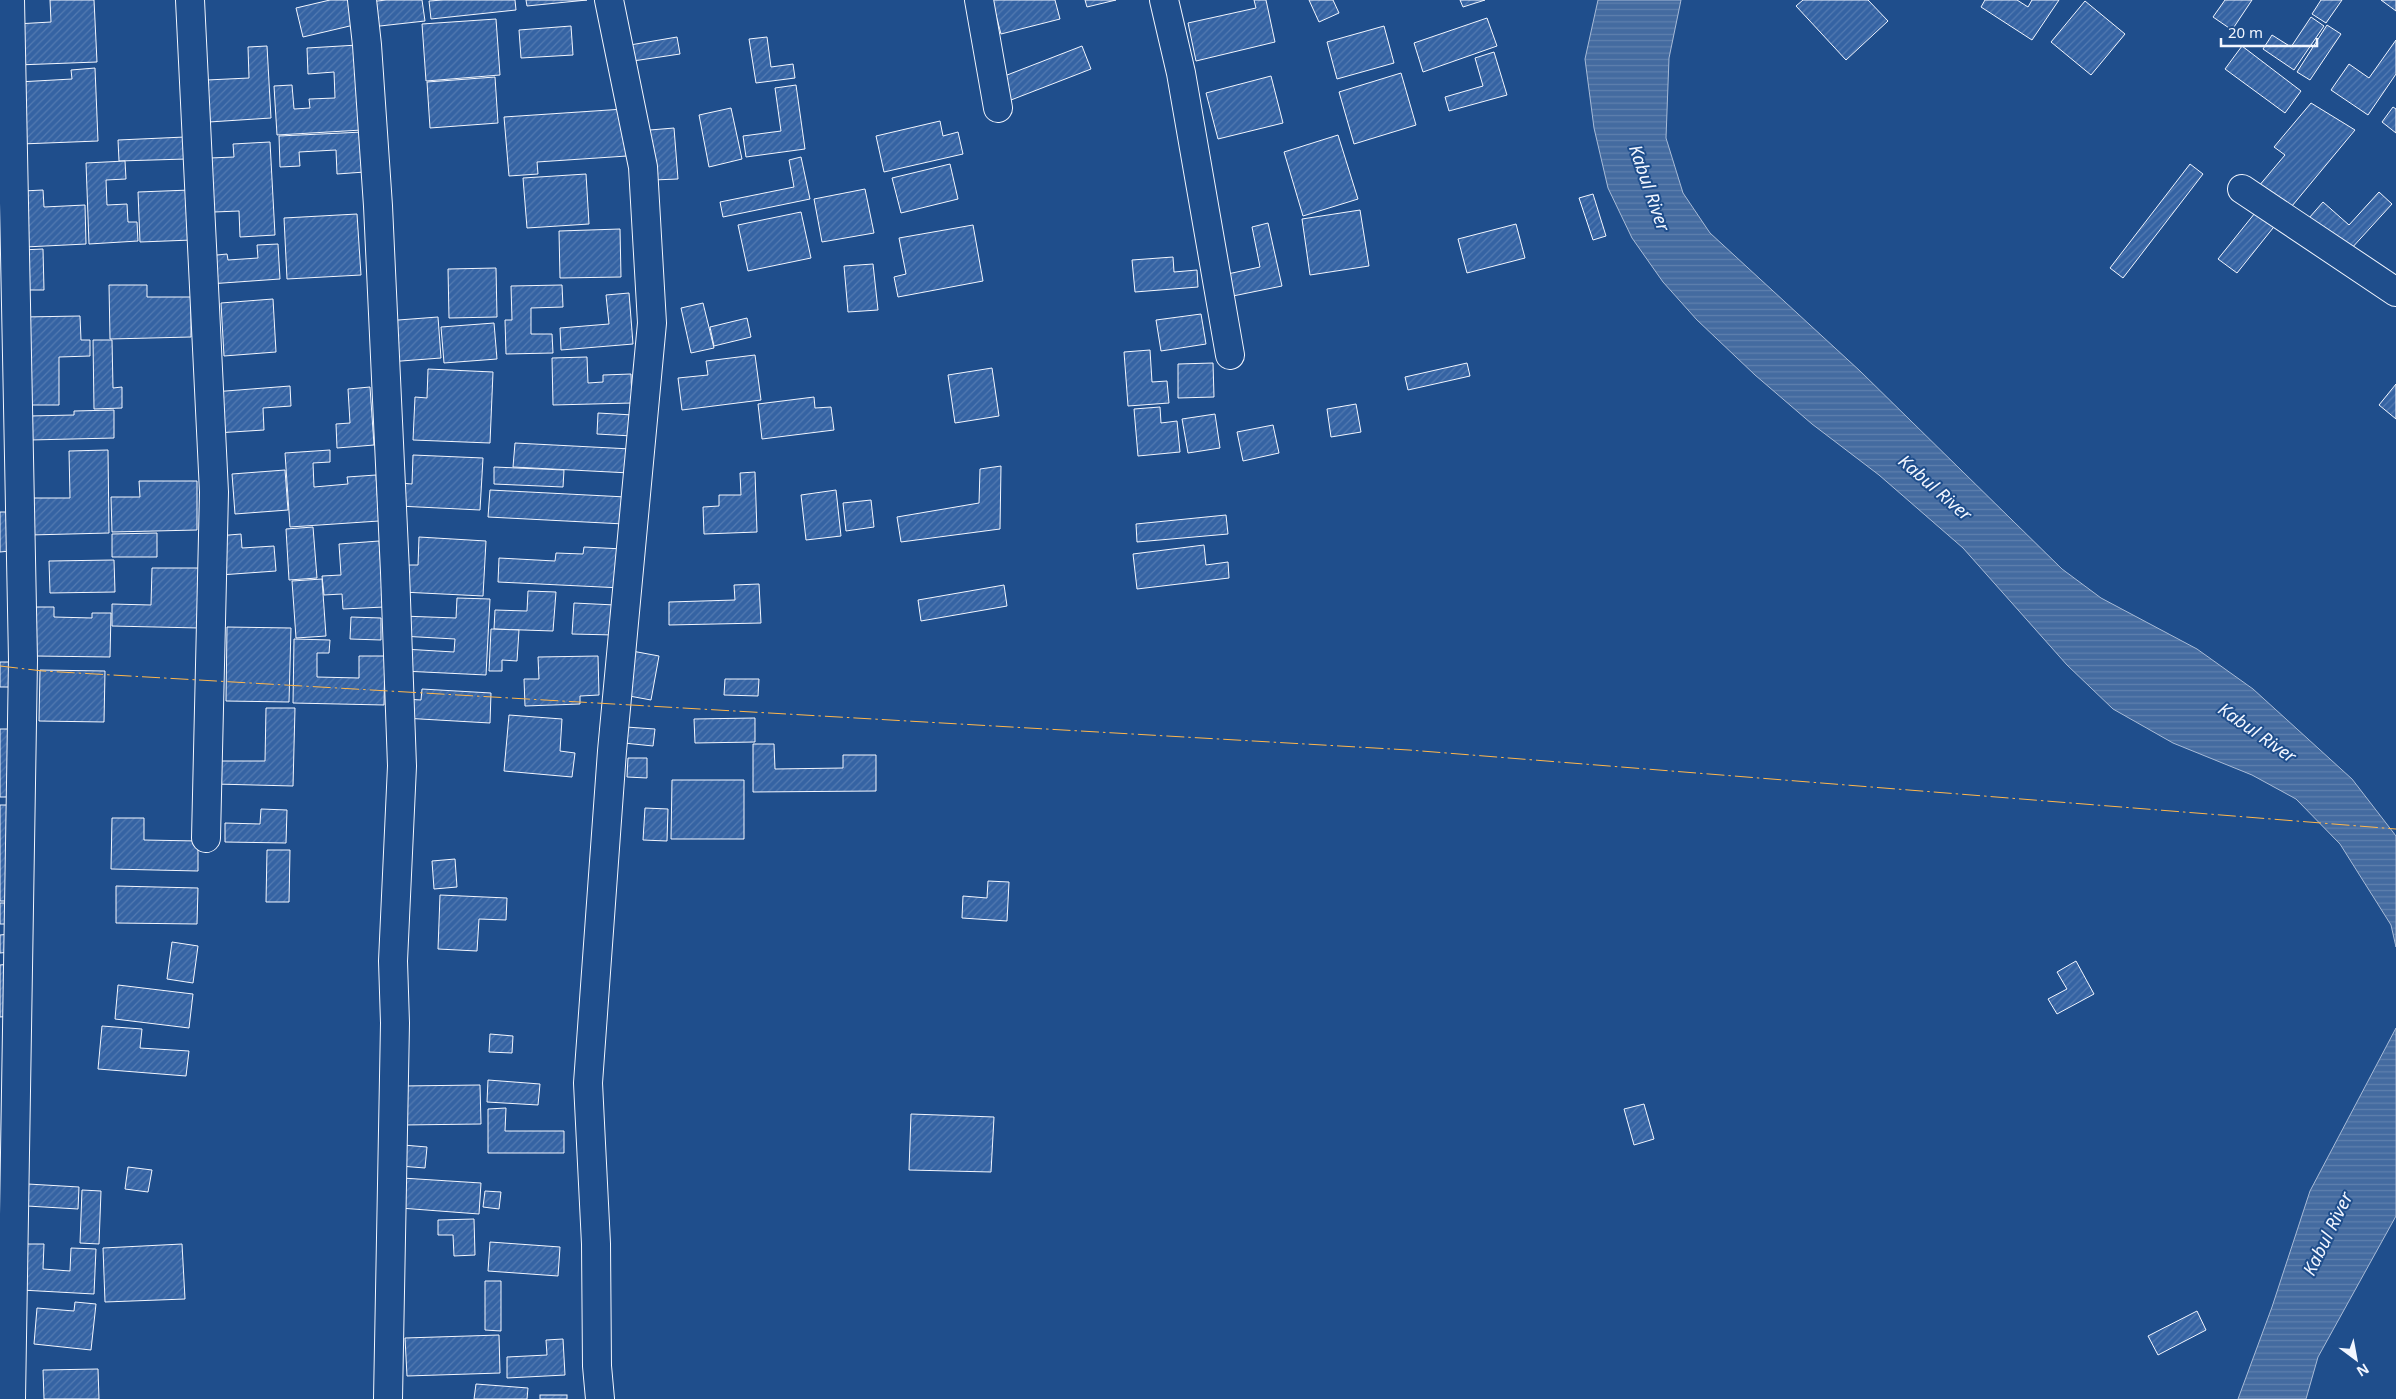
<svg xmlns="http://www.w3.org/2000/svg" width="2396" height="1399" font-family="'Noto Sans',sans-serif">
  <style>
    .water { fill: url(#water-rules); stroke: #a8bbd7 }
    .building { fill: url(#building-hatch); stroke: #f2f6ff }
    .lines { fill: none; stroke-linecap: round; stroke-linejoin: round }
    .minor-casing { stroke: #f2f6ff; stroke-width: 30 }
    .minor { stroke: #1f4e8c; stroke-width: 28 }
    .power { stroke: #ffb74d; stroke-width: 1; stroke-dasharray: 18 4 2.5 4; stroke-linecap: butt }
    .labels { text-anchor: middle; stroke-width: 4; stroke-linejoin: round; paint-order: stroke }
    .water-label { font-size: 18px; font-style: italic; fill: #f2f6ff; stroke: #1f4e8c }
  </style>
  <defs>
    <pattern id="water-rules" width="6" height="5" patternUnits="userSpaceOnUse" patternTransform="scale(1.25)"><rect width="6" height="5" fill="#446ba0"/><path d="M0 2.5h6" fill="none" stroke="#5f81ae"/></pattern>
    <pattern id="building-hatch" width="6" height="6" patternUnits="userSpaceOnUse" patternTransform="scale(1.25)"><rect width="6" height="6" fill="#3563a3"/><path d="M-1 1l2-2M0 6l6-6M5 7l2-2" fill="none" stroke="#537ab1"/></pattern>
  </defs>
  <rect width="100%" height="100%" fill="#1f4e8c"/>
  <g class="water">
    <polygon points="1598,0 1681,0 1669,58 1666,138 1683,193 1710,233 1860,371 2062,569 2101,598 2197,649 2253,689 2352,779 2396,836 2396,947 2391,925 2340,844 2296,799 2252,775 2173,743 2113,709 2067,665 1963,548 1879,475 1812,424 1755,375 1697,320 1663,282 1632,238 1608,188 1594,128 1585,59"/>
    <polygon points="2396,1028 2396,1216 2318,1357 2306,1399 2238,1399 2272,1307 2310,1191"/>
  </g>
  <g class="building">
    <polygon points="50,0 94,0 97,62 17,65 16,24 51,22"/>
    <polygon points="330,0 349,0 354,25 303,37 296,8"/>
    <polygon points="386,0 422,0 425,21 371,27 369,2"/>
    <polygon points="443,0 515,0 516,10 431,19 429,1"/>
    <polygon points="526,0 587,0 527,6"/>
    <polygon points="992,0 1055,0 1060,19 1001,34"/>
    <polygon points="1085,0 1116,0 1087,7"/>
    <polygon points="1254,0 1266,0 1275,42 1196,61 1188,23 1256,8"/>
    <polygon points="1309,0 1333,0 1339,13 1319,22"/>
    <polygon points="1460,0 1485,0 1463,7"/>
    <polygon points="1803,0 1868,0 1888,21 1846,60 1796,6"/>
    <polygon points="1985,0 2017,0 2028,7 2032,0 2059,0 2032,40 1981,7"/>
    <polygon points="2225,0 2252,0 2232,30 2213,17"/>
    <polygon points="2321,0 2342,0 2326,23 2312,14"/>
    <polygon points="2381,0 2396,0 2396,11"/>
    <polygon points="2085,1 2125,34 2091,75 2051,42"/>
    <polygon points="2311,17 2324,26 2294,70 2263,49 2272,35 2291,47"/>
    <polygon points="1487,18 1497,46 1423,72 1414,43"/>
    <polygon points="496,19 500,75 426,81 422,24"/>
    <polygon points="2327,25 2341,34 2310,80 2297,72"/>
    <polygon points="571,26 573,55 521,58 519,30"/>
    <polygon points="1384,26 1394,63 1337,79 1327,42"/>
    <polygon points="677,37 680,54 633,61 630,45"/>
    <polygon points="767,37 771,67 793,64 795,78 756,83 749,39"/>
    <polygon points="2396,40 2396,74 2368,115 2331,90 2349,64 2369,78"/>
    <polygon points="358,45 362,130 277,135 274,86 292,85 294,109 310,108 309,99 335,98 334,72 308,74 307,48"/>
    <polygon points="267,46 271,118 209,122 207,80 249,78 248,47"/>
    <polygon points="1082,46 1091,69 1011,100 1002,77"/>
    <polygon points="2242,46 2301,91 2285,113 2225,69"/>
    <polygon points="1494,52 1507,95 1449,111 1445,97 1483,86 1475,58"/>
    <polygon points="95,68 98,141 21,144 18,82 72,79 71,70"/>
    <polygon points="1401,73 1416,125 1354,144 1339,92"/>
    <polygon points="1271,76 1283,123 1218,139 1206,93"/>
    <polygon points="495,77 498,123 430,128 427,82"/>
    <polygon points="796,85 805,149 746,157 743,136 781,131 775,88"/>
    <polygon points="2311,103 2355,130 2287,212 2258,187 2285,155 2274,147"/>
    <polygon points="2393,107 2396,109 2396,133 2382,122"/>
    <polygon points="731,108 742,159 709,167 699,115"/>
    <polygon points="624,109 627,156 537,162 538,174 509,176 504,117"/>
    <polygon points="940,121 943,136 958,132 963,154 884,172 876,136"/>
    <polygon points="674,128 678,179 653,180 650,130"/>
    <polygon points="363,132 365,172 337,174 336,150 299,152 300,166 280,167 279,136"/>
    <polygon points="1338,135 1358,199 1303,216 1284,152"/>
    <polygon points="185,137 186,159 119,161 118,140"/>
    <polygon points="270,142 275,235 240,237 239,211 214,212 210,158 234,157 233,144"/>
    <polygon points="801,157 810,199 723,217 720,202 794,187 789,160"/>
    <polygon points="125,161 126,179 106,180 107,205 127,204 128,222 137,222 138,241 89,244 86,163"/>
    <polygon points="950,164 958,199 901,213 892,178"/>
    <polygon points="2190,164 2203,174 2123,278 2110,268"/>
    <polygon points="586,174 589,224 527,228 523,178"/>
    <polygon points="865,189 874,233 822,242 814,199"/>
    <polygon points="43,190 44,207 85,205 86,244 25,247 23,191"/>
    <polygon points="190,190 192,240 140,242 138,192"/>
    <polygon points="2379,192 2392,204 2350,250 2309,218 2323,202 2349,225"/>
    <polygon points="1593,194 1606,236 1593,240 1579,198"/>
    <polygon points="2259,208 2277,223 2237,273 2218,259"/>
    <polygon points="1360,210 1369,266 1310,275 1302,219"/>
    <polygon points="801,212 811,258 748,271 738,225"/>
    <polygon points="357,214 361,275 287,279 284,218"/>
    <polygon points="1268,223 1282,286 1228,297 1223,275 1260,267 1252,227"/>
    <polygon points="1516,224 1525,258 1467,273 1458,239"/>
    <polygon points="973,225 983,281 898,297 894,277 906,274 899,238"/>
    <polygon points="620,229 621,277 560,278 559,231"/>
    <polygon points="278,244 280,279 209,284 207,256 227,254 228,260 258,258 257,245"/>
    <polygon points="43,249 44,290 21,290 21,250"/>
    <polygon points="1173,257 1174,272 1197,270 1198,287 1135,292 1132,260"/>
    <polygon points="873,264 878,310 848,312 844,266"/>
    <polygon points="496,268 497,317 449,318 448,269"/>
    <polygon points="109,285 147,285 147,297 191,297 191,337 110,339"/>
    <polygon points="562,285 563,307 531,308 531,334 552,334 553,353 506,354 505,320 512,320 511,286"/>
    <polygon points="629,293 633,344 561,350 560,328 609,324 606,295"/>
    <polygon points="273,299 276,352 224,356 221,303"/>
    <polygon points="703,303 714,348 691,353 681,308"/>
    <polygon points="1201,314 1206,344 1161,351 1156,320"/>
    <polygon points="80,316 81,340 90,340 90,356 59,357 59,405 26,405 24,317"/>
    <polygon points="438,317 441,358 388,362 385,321"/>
    <polygon points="747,318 751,337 714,346 710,327"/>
    <polygon points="494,323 497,359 444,363 441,327"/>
    <polygon points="93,340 112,340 113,388 122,387 122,408 94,409"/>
    <polygon points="1150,350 1152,382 1167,381 1169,403 1128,406 1124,352"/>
    <polygon points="755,355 761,400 682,410 678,378 708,375 706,361"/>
    <polygon points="587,357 588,383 603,382 603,375 631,374 632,403 553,405 552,358"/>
    <polygon points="1213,363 1214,397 1178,398 1178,364"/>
    <polygon points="1467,363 1470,376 1408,390 1405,377"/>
    <polygon points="992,368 999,416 955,423 948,375"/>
    <polygon points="428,369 493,372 490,443 413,440 415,397 427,398"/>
    <polygon points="2396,384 2396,419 2379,405"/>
    <polygon points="290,386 291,406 263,408 264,430 216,433 213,392"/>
    <polygon points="370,387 374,445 337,448 336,424 350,423 348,389"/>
    <polygon points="814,397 815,408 831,407 834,430 762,439 758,404"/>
    <polygon points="1356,404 1361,432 1331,437 1327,409"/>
    <polygon points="1160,407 1161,423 1177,421 1180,452 1138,456 1134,409"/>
    <polygon points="114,410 114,438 30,440 29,416 74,415 74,411"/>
    <polygon points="598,413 633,415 632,436 597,434"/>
    <polygon points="1215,414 1220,448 1188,453 1182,419"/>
    <polygon points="1273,425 1279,453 1243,461 1237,432"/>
    <polygon points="515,443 631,449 630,473 513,467"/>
    <polygon points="108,450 109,533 30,535 30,498 70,498 69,451"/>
    <polygon points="330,450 330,462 313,463 314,487 348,484 347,477 376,475 379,521 290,527 285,453"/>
    <polygon points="413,455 483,458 480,510 398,506 400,483 412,484"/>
    <polygon points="1001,466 1000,529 901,542 897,517 979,503 980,469"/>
    <polygon points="494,467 564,470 563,487 494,484"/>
    <polygon points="285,470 288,510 235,514 232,474"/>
    <polygon points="755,472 757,532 704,534 703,507 719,506 719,495 741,495 740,473"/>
    <polygon points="139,481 197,481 197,530 112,532 111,497 140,497"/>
    <polygon points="490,490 626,497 624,524 488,517"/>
    <polygon points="836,490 841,536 806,540 801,495"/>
    <polygon points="871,500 874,527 846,531 843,503"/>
    <polygon points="0,512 9,512 10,551 0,552"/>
    <polygon points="1226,515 1228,534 1137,542 1136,524"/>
    <polygon points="313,527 317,578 289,580 286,529"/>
    <polygon points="157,533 157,557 112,557 112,534"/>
    <polygon points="241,534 242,548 274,546 276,571 220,575 217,536"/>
    <polygon points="419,537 486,541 483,596 402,592 404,565 418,565"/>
    <polygon points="379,541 384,607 343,609 342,594 324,595 322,576 341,575 339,544"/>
    <polygon points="1204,545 1206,565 1228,562 1229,578 1137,589 1133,554"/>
    <polygon points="584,547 623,549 622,588 498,582 499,558 555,561 556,553 583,554"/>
    <polygon points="114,560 115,592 50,593 49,561"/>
    <polygon points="152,568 201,568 199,628 112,626 112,604 151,605"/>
    <polygon points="322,579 326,636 296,638 292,581"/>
    <polygon points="759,584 761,623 669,625 669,602 735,600 734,585"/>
    <polygon points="1004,585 1007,606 921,621 918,600"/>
    <polygon points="528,591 556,592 553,631 494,629 495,610 527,611"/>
    <polygon points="457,598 490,599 486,675 403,671 404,649 454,652 455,639 401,636 402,616 456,618"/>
    <polygon points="574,603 615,605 614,635 572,634"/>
    <polygon points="36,607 54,607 54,617 92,618 92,613 111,613 110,657 35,656"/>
    <polygon points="351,617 381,618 381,640 350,639"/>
    <polygon points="227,627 291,628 289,702 226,701"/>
    <polygon points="491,629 519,630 517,661 502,660 502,671 489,671"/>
    <polygon points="294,639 330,640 329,653 317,653 317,677 359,678 359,656 385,656 384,705 293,703"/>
    <polygon points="632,651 659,656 651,700 624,695"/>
    <polygon points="598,656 599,695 580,696 580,704 525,706 524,679 539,679 538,657"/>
    <rect x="0" y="662" width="13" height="25"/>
    <polygon points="40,670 105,671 104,722 39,721"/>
    <polygon points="725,679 759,679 758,696 724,695"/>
    <polygon points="422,689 491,693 490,723 403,718 405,699 421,700"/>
    <polygon points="266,708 295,708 293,786 215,784 215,761 265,761"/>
    <polygon points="509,715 562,719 560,751 575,753 572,777 504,771"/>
    <polygon points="755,718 755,742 695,743 694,719"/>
    <polygon points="626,727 655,729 653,746 624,743"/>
    <polygon points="0,729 8,729 9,797 0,797"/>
    <polygon points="753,744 774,744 775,769 843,768 843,755 876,755 876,791 753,792"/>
    <polygon points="628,758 647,758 647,778 627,777"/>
    <polygon points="672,780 744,780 744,839 671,839"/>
    <polygon points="0,805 12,805 13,901 0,901"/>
    <polygon points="645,808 668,809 667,841 643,840"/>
    <polygon points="261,809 287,810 286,843 225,842 225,823 260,824"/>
    <polygon points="112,818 144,818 144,840 198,841 198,871 111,869"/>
    <polygon points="267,850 290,850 289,902 266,902"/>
    <polygon points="455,859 457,887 434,889 432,861"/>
    <polygon points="988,881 1009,882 1007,921 962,918 963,896 987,898"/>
    <polygon points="116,886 198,888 197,924 116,923"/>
    <polygon points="440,895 507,898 506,920 479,919 477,951 438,949"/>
    <rect x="0" y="903" width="9" height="21"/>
    <polygon points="9,934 10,952 0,953 0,935"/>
    <polygon points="172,942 198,946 193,983 167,979"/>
    <polygon points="2076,961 2094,994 2057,1014 2048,999 2067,989 2057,972"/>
    <polygon points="9,964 11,1016 0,1017 0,965"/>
    <polygon points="118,985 193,994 189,1028 115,1019"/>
    <polygon points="102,1026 142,1029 140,1048 189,1051 186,1076 98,1069"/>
    <polygon points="490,1034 513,1036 512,1053 489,1052"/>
    <polygon points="488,1080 540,1084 538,1105 487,1102"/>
    <polygon points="480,1085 481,1124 403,1125 402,1086"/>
    <polygon points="1644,1104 1654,1139 1634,1145 1624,1109"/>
    <polygon points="506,1108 505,1131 564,1131 564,1153 488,1153 488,1109"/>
    <polygon points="911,1114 994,1117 991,1172 909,1170"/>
    <polygon points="403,1145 427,1147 425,1168 400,1166"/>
    <polygon points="128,1167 152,1170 148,1192 125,1189"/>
    <polygon points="402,1178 481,1183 479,1214 400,1208"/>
    <polygon points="28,1184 79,1187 78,1209 27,1206"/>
    <polygon points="82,1190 101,1191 99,1244 80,1243"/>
    <polygon points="485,1191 501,1192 499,1209 483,1207"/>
    <polygon points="474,1219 475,1255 454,1256 453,1235 438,1235 438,1220"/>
    <polygon points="490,1242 560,1247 558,1276 488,1271"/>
    <polygon points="24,1244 44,1244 43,1269 70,1271 71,1248 96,1249 94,1294 21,1290"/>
    <polygon points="182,1244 185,1299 105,1302 103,1248"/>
    <polygon points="485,1281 501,1281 501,1331 485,1330"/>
    <polygon points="75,1302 96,1304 91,1350 34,1344 37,1308 74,1311"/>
    <polygon points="2197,1311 2206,1330 2158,1355 2148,1336"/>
    <polygon points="499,1335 500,1373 407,1376 405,1338"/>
    <polygon points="563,1339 565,1375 507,1378 507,1357 547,1355 546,1340"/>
    <polygon points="98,1369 99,1399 44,1399 43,1370"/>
    <polygon points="476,1384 528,1388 527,1399 474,1399"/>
    <rect x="540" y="1395" width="27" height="4"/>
  </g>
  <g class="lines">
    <defs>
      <g id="minor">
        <polyline points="10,0 23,660 11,1399"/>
        <polyline points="190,0 214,492 206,838"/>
        <polyline points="362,0 367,45 378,206 395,572 402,766 393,961 395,1023 388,1399"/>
        <polyline points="979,0 998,108"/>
        <polyline points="1164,0 1181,73 1230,355"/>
        <polyline points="2242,189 2396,292"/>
        <polyline points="600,1399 597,1366 596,1244 588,1083 612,751 652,323 643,167 609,0"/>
      </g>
    </defs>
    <use href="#minor" class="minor-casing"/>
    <use href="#minor" class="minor"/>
    <polyline class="power" points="0,666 43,671 1409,750 2396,829"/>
  </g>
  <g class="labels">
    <g class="water-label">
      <text transform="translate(1649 188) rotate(71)" y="6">Kabul River</text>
      <text transform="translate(1935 488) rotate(41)" y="6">Kabul River</text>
      <text transform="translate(2257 733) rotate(35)" y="6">Kabul River</text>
      <text transform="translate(2328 1234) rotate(-64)" y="6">Kabul River</text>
    </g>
  </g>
  <g transform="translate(2356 1359) rotate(148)" stroke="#1f4e8c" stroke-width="4" paint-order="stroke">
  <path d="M0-4L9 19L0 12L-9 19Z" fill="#f2f6ff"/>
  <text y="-8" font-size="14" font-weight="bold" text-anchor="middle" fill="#f2f6ff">N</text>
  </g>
  <path d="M2221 38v8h96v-8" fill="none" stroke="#f2f6ff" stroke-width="2.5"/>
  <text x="2228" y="38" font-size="15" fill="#f2f6ff" stroke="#1f4e8c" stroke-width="4" paint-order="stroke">20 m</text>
</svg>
